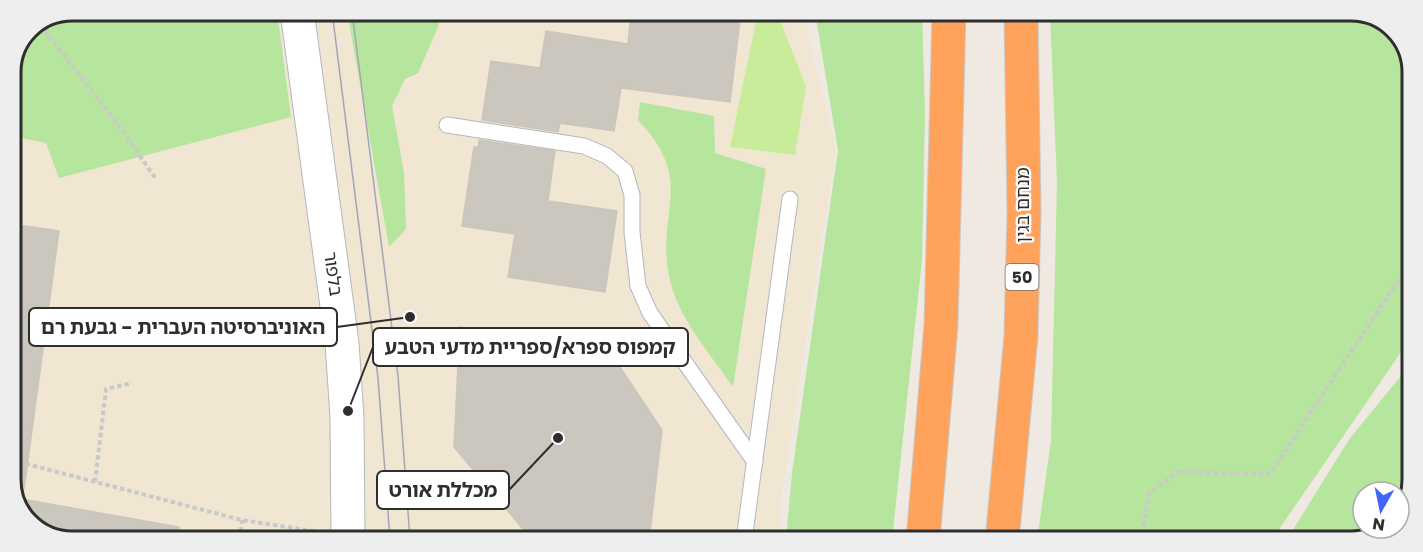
<svg xmlns="http://www.w3.org/2000/svg" width="1423" height="552" font-family="Poppins,'Noto Sans Hebrew',sans-serif">
  <style>
    .education { fill: #f0e6d1 }
    .green { fill: #b6e59e }
    .pitch { fill: #c9ec9a }
    .building { fill: #cbc7bf; stroke: #cbc5ba; stroke-width: 1.5 }
    .lines { fill: none; stroke-linecap: round; stroke-linejoin: round }
    .lane-casing { stroke: #b4b7c1; stroke-width: 17 }
    .secondary-casing { stroke: #b4b7c1; stroke-width: 35 }
    .highway-casing { stroke: #c9c9c9; stroke-width: 35 }
    .path { stroke: #c9c9c9; stroke-width: 4; stroke-dasharray: 4.5 3; stroke-linecap: butt }
    .lane { stroke: #fff; stroke-width: 15 }
    .secondary { stroke: #fff; stroke-width: 33 }
    .highway { stroke: #ffa35c; stroke-width: 33 }
    .tram { stroke: #a3a6b8; stroke-width: 1.5 }
    .labels { text-anchor: middle; stroke-width: 4.5; stroke-linejoin: round; paint-order: stroke }
    .shield { fill: #fff; stroke: #6d6d6d; stroke-width: 1.5 }
    .shield-label { font-size: 16px; font-weight: bold; fill: #2e2e2e }
    .street-label { font-size: 18px; fill: #2e2e2e; stroke: #fff }
    .rim { fill: none; stroke: #2e2e2e; stroke-width: 3 }
    .leader { fill: none; stroke: #2e2e2e; stroke-width: 2 }
    .callout-dot { fill: #2e2e2e; stroke: #fff; stroke-width: 2 }
    .callout { fill: #fff; stroke: #2e2e2e; stroke-width: 2 }
    .callout-label { font-size: 20px; text-anchor: middle; font-weight: bold; fill: #2e2e2e }
  </style>
  <rect width="100%" height="100%" fill="#efe9e1"/>
  <polygon class="education" points="72,11 803,12 836,150 781,498 778,540 52,538 23,518 11,484 11,68 29,28"/>
  <g class="green">
    <polygon points="72,11 104,11 161,18 177,11 277,11 291,117 59,178 46,143 11,136 11,68 29,28"/>
    <polygon points="347,11 440,11 438,27 418,73 405,79 392,106 404,173 406,229 389,247"/>
    <polygon points="815,12 922,13 925,112 922,260 892,540 786,540 792,473 838,150"/>
    <polygon points="1050,13 1371,14 1400,35 1412,68 1410,339 1271,541 1037,541 1051,440 1057,183"/>
    <path d="M640 102 714 116 715 153 766 169 733 387C711 355 679 319 670 280 654 213 698 183 638 120Z"/>
    <polygon points="1410,365 1409,500 1399,513 1399,492 1363,492 1363,528 1388,528 1385,531 1351,541 1286,541 1350,438"/>
  </g>
  <polygon class="pitch" points="758,12 778,15 806,87 795,155 730,147"/>
  <g class="building">
    <polygon points="631,12 741,12 730,102 621,88 614,131 560,123 558,132 482,120 491,61 540,68 546,31 628,44"/>
    <polygon points="479,140 555,151 548,201 617,211 605,292 508,277 515,234 462,226 474,147 478,147"/>
    <polygon points="11,224 59,231 24,489 12,488 11,484"/>
    <polygon points="460,327 609,351 662,430 649,540 549,539 529,536 454,447"/>
    <polygon points="16,498 179,527 178,538 52,538 23,518"/>
  </g>
  <g class="lines">
    <defs>
      <g id="lane">
        <polyline points="447,125 584,146 607,156 625,171 632,195 632,232 638,286 650,313 755,462"/>
        <polyline points="744,540 790,199"/>
      </g>
      <polyline id="secondary" points="297,11 342,343 347,417 348,539"/>
      <g id="highway">
        <polyline points="923,540 941,325 949,13"/>
        <polyline points="1002,541 1021,336 1024,212 1021,13"/>
      </g>
    </defs>
    <use href="#lane" class="lane-casing"/>
    <use href="#secondary" class="secondary-casing"/>
    <use href="#highway" class="highway-casing"/>
    <g class="path">
      <polyline points="40,24 116,122 156,179"/>
      <polyline points="11,460 242,520 319,532"/>
      <polyline points="95,482 106,389 132,383"/>
      <polyline points="240,539 242,520"/>
      <polyline points="1141,541 1149,494 1177,472 1270,474 1411,261"/>
    </g>
    <use href="#lane" class="lane"/>
    <use href="#secondary" class="secondary"/>
    <use href="#highway" class="highway"/>
    <g class="tram">
      <polyline points="332,11 378,378 390,539"/>
      <polyline points="352,11 398,376 410,539"/>
    </g>
  </g>
  <g class="labels">
    <rect class="shield" x="1005.5" y="264" width="33" height="26" rx="4.5"/>
    <g class="shield-label">
      <text x="1022" y="283">50</text>
    </g>
    <g class="street-label">
      <text transform="translate(1023 205) rotate(-90)" y="6">מנחם בגין</text>
      <text transform="translate(333 274) rotate(82)" y="6">בלפור</text>
    </g>
  </g>
  <path d="M0 0H1423V552H0ZM72 21H1351A51 51 0 0 1 1402 72V480A51 51 0 0 1 1351 531H72A51 51 0 0 1 21 480V72A51 51 0 0 1 72 21Z" fill="#eee" fill-rule="evenodd"/>
  <path class="rim" d="M72 21H1351A51 51 0 0 1 1402 72V480A51 51 0 0 1 1351 531H72A51 51 0 0 1 21 480V72A51 51 0 0 1 72 21Z"/>
  <path class="leader" d="M410 317L337 327M348 411L373 347M558 438L509 490"/>
  <g class="callout-dot">
    <circle cx="410" cy="317" r="6"/>
    <circle cx="348" cy="411" r="6"/>
    <circle cx="558" cy="438" r="6"/>
  </g>
  <g class="callout">
    <rect x="29" y="308" width="308" height="38" rx="6"/>
    <rect x="373" y="328" width="315" height="38" rx="6"/>
    <rect x="377" y="471" width="132" height="38" rx="6"/>
  </g>
  <g class="callout-label">
    <text x="183" y="334">האוניברסיטה העברית - גבעת רם</text>
    <text x="530" y="354">קמפוס ספרא/ספריית מדעי הטבע</text>
    <text x="443" y="497">מכללת אורט</text>
  </g>
  <g transform="translate(1381 510) rotate(189)"><circle r="28" fill="#ffffff" stroke="#ababab" stroke-width="1.5"/>
  <path d="M0-4.5L10 22L0 15L-10 22Z" fill="#4264fb"/>
  <text y="-9" font-size="16" font-weight="bold" text-anchor="middle" fill="#2e2e2e">N</text>
  </g>
</svg>
